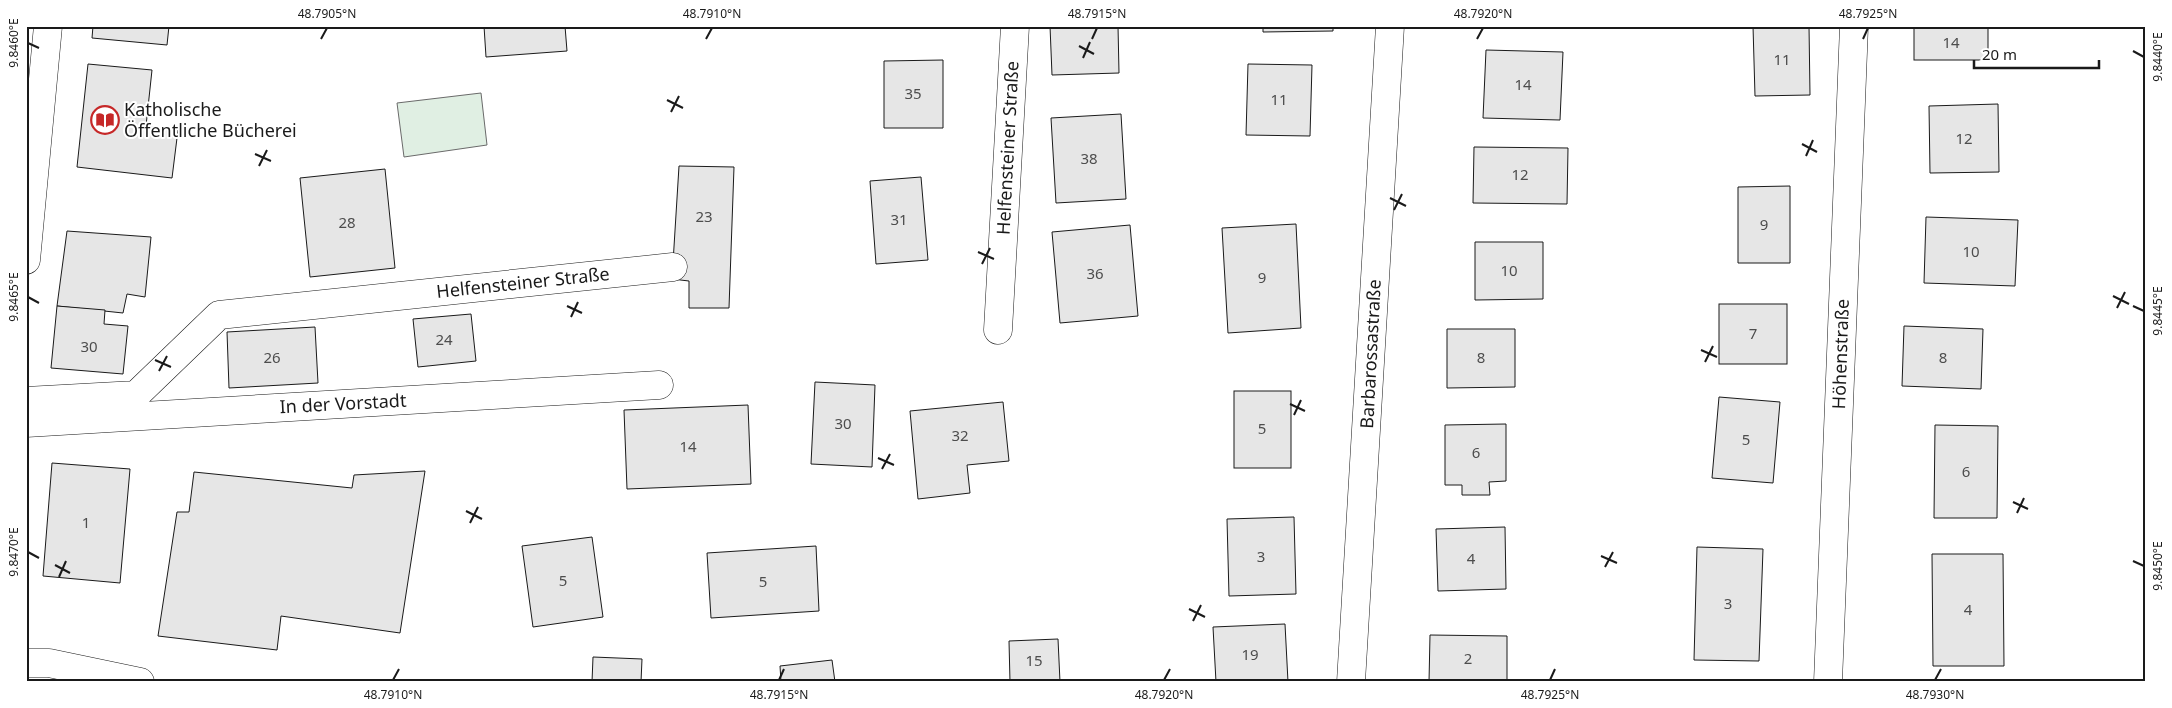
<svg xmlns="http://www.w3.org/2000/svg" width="2172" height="708" font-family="'Noto Sans',sans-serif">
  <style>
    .green { fill: #e0efe3; stroke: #6a6a6a }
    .building { fill: #e6e6e6; stroke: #1a1a1a }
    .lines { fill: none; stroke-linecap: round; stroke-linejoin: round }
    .street-casing { stroke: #1a1a1a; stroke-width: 29 }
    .secondary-casing { stroke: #1a1a1a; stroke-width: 29 }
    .street { stroke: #fff; stroke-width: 28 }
    .secondary { stroke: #fff; stroke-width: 28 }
    .ticks { fill: none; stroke: #1a1a1a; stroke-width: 2 }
    .labels { text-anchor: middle; stroke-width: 4; stroke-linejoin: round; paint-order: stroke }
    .number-label { font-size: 15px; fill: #4d4d4d }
    .poi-label { font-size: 18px; fill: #1a1a1a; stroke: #fff; text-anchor: start }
    .street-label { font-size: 18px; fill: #1a1a1a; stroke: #fff }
    .neatline { fill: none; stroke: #1a1a1a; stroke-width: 2 }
    .ticks-label { font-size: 12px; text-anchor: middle; fill: #1a1a1a }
  </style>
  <rect width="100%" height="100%" fill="#fff"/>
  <polygon class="green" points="481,93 487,145 404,157 397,103"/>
  <g class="building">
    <polygon points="93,26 169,26 167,45 92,38"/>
    <polygon points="484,26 565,26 567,51 486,57"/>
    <polygon points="1050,26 1118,26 1119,73 1052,75"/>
    <polygon points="1263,26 1333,26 1333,31 1263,32"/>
    <polygon points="1753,26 1809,26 1810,95 1755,96"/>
    <rect x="1914" y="26" width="74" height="34"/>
    <polygon points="1486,50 1563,52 1560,120 1483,118"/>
    <polygon points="943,60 943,128 884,128 884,61"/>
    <polygon points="88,64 152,70 146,126 178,130 172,178 77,167"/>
    <polygon points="1248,64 1312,65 1310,136 1246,135"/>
    <polygon points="1998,104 1999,172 1930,173 1929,106"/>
    <polygon points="1121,114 1126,199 1056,203 1051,118"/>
    <polygon points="1474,147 1568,148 1567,204 1473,203"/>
    <polygon points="679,166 734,167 729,308 689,308 689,281 672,279"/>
    <polygon points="385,169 395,268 310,277 300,178"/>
    <polygon points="921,177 928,260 876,264 870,181"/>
    <polygon points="1790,186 1790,263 1738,263 1738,187"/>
    <polygon points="1926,217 2018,220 2015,286 1924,283"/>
    <polygon points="1296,224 1301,328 1228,333 1222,228"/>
    <polygon points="1130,225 1138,316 1060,323 1052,232"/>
    <polygon points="67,231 151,237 145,297 127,294 123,313 57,306"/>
    <polygon points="1475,242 1543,242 1543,299 1475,300"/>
    <rect x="1719" y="304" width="68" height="60"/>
    <polygon points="57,306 105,310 104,324 128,326 123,374 51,368"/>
    <polygon points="471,314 476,361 418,367 413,319"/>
    <polygon points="1904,326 1983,329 1981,389 1902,386"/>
    <polygon points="315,327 318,383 229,388 227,332"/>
    <polygon points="1447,329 1515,329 1515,387 1447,388"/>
    <polygon points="815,382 875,385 872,467 811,464"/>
    <rect x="1234" y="391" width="57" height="77"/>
    <polygon points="1719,397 1780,402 1773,483 1712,478"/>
    <polygon points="1003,402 1009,461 967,465 970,493 918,499 910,411"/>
    <polygon points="748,405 751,484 627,489 624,410"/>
    <polygon points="1506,424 1506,481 1489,482 1490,495 1462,495 1462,485 1445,485 1445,425"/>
    <polygon points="1935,425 1998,426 1997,518 1934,518"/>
    <polygon points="52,463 130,469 120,583 43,576"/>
    <polygon points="425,471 400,633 281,616 277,650 158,636 177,512 189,512 194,472 352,488 354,475"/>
    <polygon points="1294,517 1296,594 1229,596 1227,519"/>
    <polygon points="1505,527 1506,589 1438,591 1436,529"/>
    <polygon points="592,537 603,617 533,627 522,546"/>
    <polygon points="816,546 819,611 711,618 707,553"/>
    <polygon points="1697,547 1763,549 1759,661 1694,660"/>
    <polygon points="1932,554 2003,554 2004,666 1933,666"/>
    <polygon points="1285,624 1288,682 1216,682 1213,627"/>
    <polygon points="1430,635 1507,636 1507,682 1429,682"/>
    <polygon points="1058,639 1060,682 1010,682 1009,641"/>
    <polygon points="593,657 642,659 641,682 592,682"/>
    <polygon points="832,660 835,682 781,682 780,666"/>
  </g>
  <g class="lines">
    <defs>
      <g id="street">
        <polyline points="998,330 1015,26"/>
        <polyline points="26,401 136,395 219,315 673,267"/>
        <polyline points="26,423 659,385"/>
        <polyline points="26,663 49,663 140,682"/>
        <polyline points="1351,682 1390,26"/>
        <polyline points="1828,682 1854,26"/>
      </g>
      <polyline id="secondary" points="26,260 48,26"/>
    </defs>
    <use href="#street" class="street-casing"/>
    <use href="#secondary" class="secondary-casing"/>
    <use href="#street" class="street"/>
    <use href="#secondary" class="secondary"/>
  </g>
  <path class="ticks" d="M321 39 327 28M706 39 712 28M1092 39 1097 28M1477 39 1483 28M1863 39 1868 28M28 43 39 48M1079 46 1094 54M2133 51 2144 57M1083 58 1090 42M667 100 683 108M671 112 679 96M1802 144 1817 152M255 154 271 161M1806 156 1813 140M259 166 267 150M1390 198 1406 206M1394 210 1402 194M978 252 994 259M982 264 990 248M2113 296 2129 304M28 297 39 303M567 306 582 313M2133 306 2144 311M2117 308 2125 292M571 317 578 302M1701 350 1717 357M155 360 171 367M1705 362 1713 346M159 371 167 356M1290 404 1305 411M1294 415 1301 400M878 458 894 465M882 469 890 454M2013 502 2028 509M466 511 482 519M2017 513 2024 498M470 523 478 507M28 552 39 558M1601 556 1617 563M2133 561 2144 566M55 565 70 573M1605 567 1613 552M59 577 66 561M1189 609 1205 617M1193 621 1201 605M393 680 399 669M779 680 784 669M1164 680 1170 669M1550 680 1555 669M1935 680 1941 669"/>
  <defs>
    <symbol id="library-ring" viewBox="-11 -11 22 22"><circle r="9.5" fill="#fff" stroke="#c62828" stroke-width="1.5"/><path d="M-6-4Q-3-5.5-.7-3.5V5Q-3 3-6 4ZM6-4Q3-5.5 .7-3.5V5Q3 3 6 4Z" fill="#c62828"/></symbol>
  </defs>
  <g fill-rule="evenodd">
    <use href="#library-ring" x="89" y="104" width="32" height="32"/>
  </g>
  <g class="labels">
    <g class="number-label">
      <text x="1951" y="48">14</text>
      <text x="1782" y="65">11</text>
      <text x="1523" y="90">14</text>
      <text x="913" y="99">35</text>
      <text x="1279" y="105">11</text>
      <text x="1964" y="144">12</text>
      <text x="1089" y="164">38</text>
      <text x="1520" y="180">12</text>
      <text x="704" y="222">23</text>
      <text x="899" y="225">31</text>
      <text x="347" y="228">28</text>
      <text x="1764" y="230">9</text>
      <text x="1971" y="257">10</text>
      <text x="1509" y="276">10</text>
      <text x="1095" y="279">36</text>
      <text x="1262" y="283">9</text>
      <text x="1753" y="339">7</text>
      <text x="444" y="345">24</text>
      <text x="89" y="352">30</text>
      <text x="272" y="363">26</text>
      <text x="1481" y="363">8</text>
      <text x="1943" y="363">8</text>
      <text x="843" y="429">30</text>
      <text x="1262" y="434">5</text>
      <text x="960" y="441">32</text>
      <text x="1746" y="445">5</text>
      <text x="688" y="452">14</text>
      <text x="1476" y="458">6</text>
      <text x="1966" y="477">6</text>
      <text x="86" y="528">1</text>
      <text x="1261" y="562">3</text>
      <text x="1471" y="564">4</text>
      <text x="563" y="586">5</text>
      <text x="763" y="587">5</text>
      <text x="1728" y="609">3</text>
      <text x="1968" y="615">4</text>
      <text x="1250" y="660">19</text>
      <text x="1468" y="664">2</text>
      <text x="1034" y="666">15</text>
    </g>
    <g class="poi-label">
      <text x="124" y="116">Katholische<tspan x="124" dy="21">Öffentliche Bücherei</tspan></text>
    </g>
    <g class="street-label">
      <text transform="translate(1008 148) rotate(-87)" y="6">Helfensteiner Straße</text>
      <text transform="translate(523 283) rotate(-6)" y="6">Helfensteiner Straße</text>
      <text transform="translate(1371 354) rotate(-87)" y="6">Barbarossastraße</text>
      <text transform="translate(1841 354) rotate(-88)" y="6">Höhenstraße</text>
      <text transform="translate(343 404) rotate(-3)" y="6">In der Vorstadt</text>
    </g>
  </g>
  <rect width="2172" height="708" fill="none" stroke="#ffffff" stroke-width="55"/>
  <path d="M1974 60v8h125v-8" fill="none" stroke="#1a1a1a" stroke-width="2.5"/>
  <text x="1982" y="60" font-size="15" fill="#1a1a1a" stroke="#ffffff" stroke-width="4" paint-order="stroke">20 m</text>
  <rect x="28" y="28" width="2116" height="652" class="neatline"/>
  <g class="ticks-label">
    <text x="327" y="18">48.7905°N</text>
    <text x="712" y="18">48.7910°N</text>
    <text x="1097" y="18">48.7915°N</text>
    <text x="1483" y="18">48.7920°N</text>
    <text x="1868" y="18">48.7925°N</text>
    <text transform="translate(14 43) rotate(-90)" y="4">9.8460°E</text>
    <text transform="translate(2158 57) rotate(-90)" y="4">9.8440°E</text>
    <text transform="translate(14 297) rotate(-90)" y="4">9.8465°E</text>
    <text transform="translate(2158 311) rotate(-90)" y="4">9.8445°E</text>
    <text transform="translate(14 552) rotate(-90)" y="4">9.8470°E</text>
    <text transform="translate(2158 566) rotate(-90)" y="4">9.8450°E</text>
    <text x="393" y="699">48.7910°N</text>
    <text x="779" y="699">48.7915°N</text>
    <text x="1164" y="699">48.7920°N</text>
    <text x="1550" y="699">48.7925°N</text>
    <text x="1935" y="699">48.7930°N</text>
  </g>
</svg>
